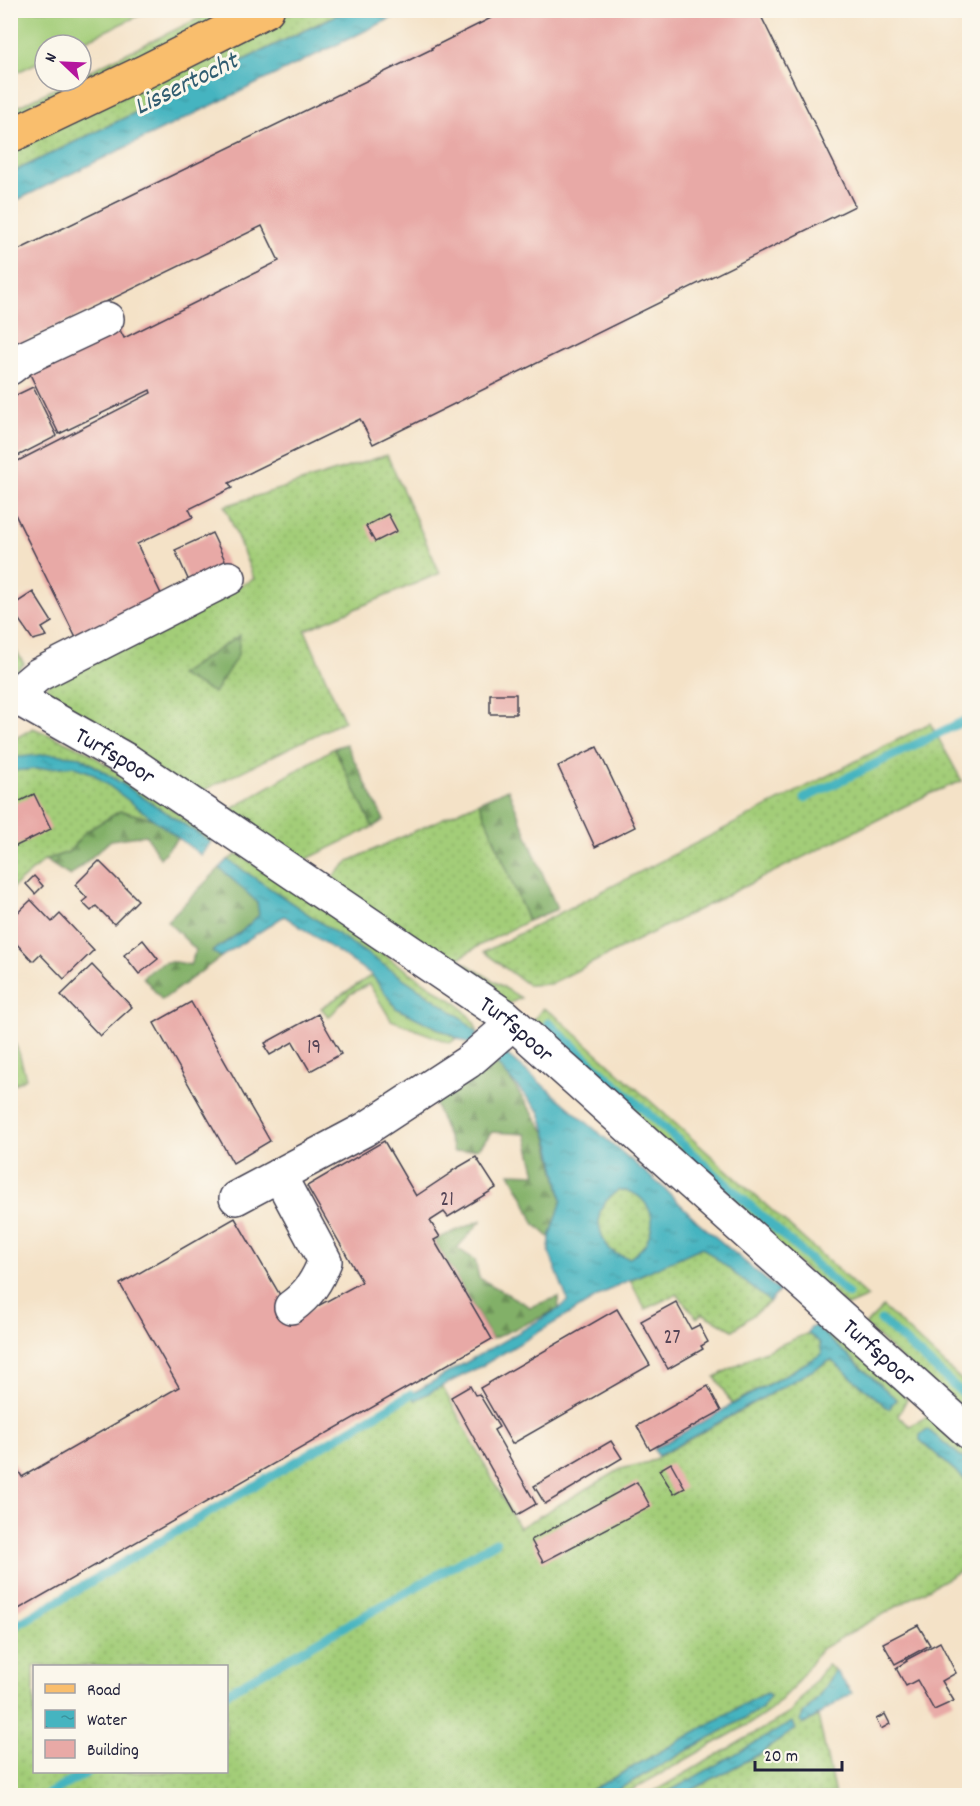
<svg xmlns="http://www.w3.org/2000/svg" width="980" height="1806" font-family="Dekko,sans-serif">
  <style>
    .grass { fill: url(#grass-dots); stroke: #62785a; stroke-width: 1.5; fill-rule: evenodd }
    .forest { fill: url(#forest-firs); stroke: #526952; stroke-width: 1.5 }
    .garden { fill: #a3cd78; stroke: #62785a; stroke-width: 1.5 }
    .water { fill: url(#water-ripples); stroke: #346b7e; stroke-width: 1.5; fill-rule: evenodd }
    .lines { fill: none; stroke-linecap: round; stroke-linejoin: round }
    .stream { stroke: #45b4c0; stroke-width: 9 }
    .building { fill: #e8a9a6 }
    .minor-casing { stroke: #423f50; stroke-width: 36 }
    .major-casing { stroke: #423f50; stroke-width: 36 }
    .minor { stroke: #fff; stroke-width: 33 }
    .major { stroke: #f9be6d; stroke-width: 33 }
    .labels { text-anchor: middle; stroke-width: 6; stroke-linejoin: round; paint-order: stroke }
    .number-label { font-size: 21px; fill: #544456 }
    .street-label { font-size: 24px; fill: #22223b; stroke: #fbf7ec }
    .water-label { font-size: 26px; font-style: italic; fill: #305c70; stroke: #fbf7ec }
  </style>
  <defs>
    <pattern id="grass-dots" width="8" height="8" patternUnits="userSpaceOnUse" patternTransform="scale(1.5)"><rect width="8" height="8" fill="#a3cd78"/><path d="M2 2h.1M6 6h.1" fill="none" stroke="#8cb069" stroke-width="1.8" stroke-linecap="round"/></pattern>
    <pattern id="forest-firs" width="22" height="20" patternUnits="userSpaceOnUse" patternTransform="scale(1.5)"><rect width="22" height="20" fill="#82b068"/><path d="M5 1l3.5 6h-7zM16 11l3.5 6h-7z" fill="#6a8f57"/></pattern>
    <pattern id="water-ripples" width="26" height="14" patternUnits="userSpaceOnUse" patternTransform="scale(1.5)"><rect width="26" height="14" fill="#45b4c0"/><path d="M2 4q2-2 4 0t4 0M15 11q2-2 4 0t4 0" fill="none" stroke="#39929d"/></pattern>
  </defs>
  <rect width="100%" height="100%" fill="#fbf7ec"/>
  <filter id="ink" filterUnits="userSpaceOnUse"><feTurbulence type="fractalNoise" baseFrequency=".0167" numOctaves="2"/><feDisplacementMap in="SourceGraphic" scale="12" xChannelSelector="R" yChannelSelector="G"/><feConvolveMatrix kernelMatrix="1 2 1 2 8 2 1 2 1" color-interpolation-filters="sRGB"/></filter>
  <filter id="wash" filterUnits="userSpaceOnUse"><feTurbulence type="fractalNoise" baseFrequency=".008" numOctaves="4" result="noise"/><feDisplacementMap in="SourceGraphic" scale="24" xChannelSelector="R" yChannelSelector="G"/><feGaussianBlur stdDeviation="1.35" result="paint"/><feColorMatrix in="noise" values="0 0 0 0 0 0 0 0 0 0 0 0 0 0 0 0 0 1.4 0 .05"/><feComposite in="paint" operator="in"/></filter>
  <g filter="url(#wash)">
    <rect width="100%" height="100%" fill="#f4e2c7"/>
    <g class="grass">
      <polygon points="214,11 236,11 11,119 11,110 70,81 81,81 81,75"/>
      <polygon points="294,11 344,11 11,173 10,151"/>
      <polygon points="387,455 440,573 305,630 344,721 196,794 38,697 55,675 254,579 225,506"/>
      <polygon points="11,642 24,664 11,676 10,676"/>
      <polygon points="930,723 962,781 929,794 550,984 528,985 484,952"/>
      <polygon points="33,728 85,750 214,838 211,842 81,757 11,760 11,741"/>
      <polygon points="334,748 373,827 297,864 223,814"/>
      <polygon points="73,766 92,773 157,820 120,811 85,832 69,852 45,860 11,889 11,771"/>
      <polygon points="479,802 528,921 480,945 458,959 521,998 504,1006 327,883 349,861"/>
      <polygon points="238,854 345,924 394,962 458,1004 474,1022 478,1034 459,1016 228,860"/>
      <polygon points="543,1008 557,1017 868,1297 847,1306 529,1026"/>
      <polygon points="11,1035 19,1053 26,1078 11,1086"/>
      <path d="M618 1190C642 1190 659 1213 649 1236 646 1246 638 1252 630 1258 626 1257 620 1256 616 1254 604 1248 596 1226 600 1212 602 1203 611 1196 618 1190Z"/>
      <polygon points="702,1247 770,1302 733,1330 702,1313 697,1318 677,1294 645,1309 630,1280"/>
      <polygon points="883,1307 969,1387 969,1422 865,1325"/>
      <path d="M826 1325 846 1339 907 1399 898 1416 910 1426 928 1416 969 1452V1463L927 1429 920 1440 969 1483V1566L821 1649 792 1689 771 1710 756 1720 623 1795H608L761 1709 770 1696 767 1693 752 1700 583 1795H11L10 1633 411 1394 415 1400 442 1386 519 1528 621 1469 649 1462 831 1360 888 1408 896 1399 815 1326ZM34 1666H226V1772H34Z"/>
      <polygon points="808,1333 820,1343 823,1354 732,1404 715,1377 754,1356"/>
      <polygon points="827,1665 835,1670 818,1698 804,1713 804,1724 818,1716 835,1795 682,1795 761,1753 795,1729 792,1723 663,1795 646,1796 790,1713"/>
    </g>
    <g class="forest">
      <polygon points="240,635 238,655 214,693 179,675"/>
      <polygon points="346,744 384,820 373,827 334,748"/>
      <polygon points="508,789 557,909 528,921 479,802"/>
      <polygon points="120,811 157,820 179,837 160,858 146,835 111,840 70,876 45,860 69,852 85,832"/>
      <path d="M220 868 257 902 259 915 241 932 212 951 221 957 162 1000 143 977C161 960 167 959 190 965L196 950 167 921Z"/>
      <polygon points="497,1064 505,1072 546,1133 562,1200 550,1238 534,1223 525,1201 510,1173 536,1174 526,1134 492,1132 479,1148 454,1152 433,1099"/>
      <polygon points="482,1220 457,1248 475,1260 479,1278 530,1307 558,1297 559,1309 492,1339 434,1240"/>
    </g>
    <g class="garden">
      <polygon points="10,11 11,10 149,11 75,45 45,45 45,59 11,75"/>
      <polygon points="372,975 396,1008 457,1038 450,1043 391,1020 369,984 350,994 329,1017 321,1008"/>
    </g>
    <g class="water">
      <polygon points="345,11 406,11 11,203 11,173"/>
      <polygon points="51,754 81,757 211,842 201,855 92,773 73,766 11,771 11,758"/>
      <polygon points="228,860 459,1016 478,1034 470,1044 396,1008 372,975 284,916 221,957 212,952 241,932 259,915 257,902 220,868"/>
      <path d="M505 1053 665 1189 697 1221 779 1291 770 1302 702 1247 616 1286 485 1364 415 1400 411 1394 559 1309 568 1301 549 1252 550 1238 562 1200 551 1148 540 1112 497 1064ZM618 1190C642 1190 659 1213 649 1236 646 1246 638 1252 630 1258 626 1257 620 1256 616 1254 604 1248 596 1225 600 1212 602 1203 611 1196 618 1190Z"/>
      <polygon points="815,1326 896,1399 889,1409 831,1360 658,1456 654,1449 822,1354 820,1343 808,1333 810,1328"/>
      <polygon points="927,1429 969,1463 969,1483 920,1440 920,1435"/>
      <polygon points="835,1670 852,1693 804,1724 800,1721 804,1713 818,1698"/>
      <polygon points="767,1693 770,1696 761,1709 608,1795 583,1795 752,1700"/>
      <polygon points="792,1722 795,1729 761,1753 682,1795 663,1795"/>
    </g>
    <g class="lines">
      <g class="stream">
        <polyline points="805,798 970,718"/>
        <polyline points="548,1023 848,1294"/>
        <polyline points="881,1320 970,1400"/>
        <polyline points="10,1629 411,1394"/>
        <polyline points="226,1693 496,1542"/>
        <polyline points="45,1796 88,1772"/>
      </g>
    </g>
    <g id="blocks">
      <g class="building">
        <polygon points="507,10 758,10 855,206 373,444 360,419 229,483 232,488 189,509 193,517 137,544 163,598 77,640 10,504 10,465 151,393 150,390 59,434 28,370 118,326 124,338 279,261 262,226 13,347 10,341 10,254 432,49 431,48"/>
        <polygon points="33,387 57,436 10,460 10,398"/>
        <polygon points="388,514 397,531 375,542 366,526"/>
        <polygon points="212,533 230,571 192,588 175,550"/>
        <polygon points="33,592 52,622 42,628 47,636 33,640 10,607"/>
        <rect x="490" y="694" width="26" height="20"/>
        <polygon points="597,747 635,827 595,847 558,766"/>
        <polygon points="34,794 51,829 10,849 10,806"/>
        <polygon points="99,861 138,900 114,924 96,906 91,911 82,902 87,898 75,885"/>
        <polygon points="34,876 43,886 35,894 26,884"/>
        <polygon points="31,900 52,922 60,914 94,950 64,979 40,954 33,961 11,938 15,935 10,931 10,920"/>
        <polygon points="143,940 158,959 139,974 124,955"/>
        <polygon points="92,965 132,1007 100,1036 61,995"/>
        <polygon points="191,1002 270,1141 233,1163 154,1023"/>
        <polygon points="318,1014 341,1054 310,1071 293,1042 270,1055 265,1047 267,1046 265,1043"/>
        <polygon points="384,1141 416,1196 452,1172 452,1171 476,1157 496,1188 448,1217 444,1212 430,1221 440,1237 434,1240 492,1339 10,1614 10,1457 22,1477 179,1387 120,1284 235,1218 294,1319 362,1282 307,1186"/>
        <polygon points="676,1302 691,1329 699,1325 708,1342 701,1346 703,1349 668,1369 641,1321"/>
        <polygon points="617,1309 650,1365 512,1444 480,1388"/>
        <polygon points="470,1386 475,1395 479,1394 499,1427 494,1430 536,1504 517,1515 451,1397"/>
        <polygon points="708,1386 721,1411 650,1450 637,1426"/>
        <polygon points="611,1441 622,1458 545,1504 534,1486"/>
        <polygon points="671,1463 685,1488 674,1494 659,1470"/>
        <polygon points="637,1482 650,1506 543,1562 531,1540"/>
        <polygon points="918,1625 930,1645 895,1664 883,1643"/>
        <polygon points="940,1642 956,1673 942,1681 954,1701 934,1710 917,1680 906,1686 896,1668 907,1661 906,1660"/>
        <polygon points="885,1714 890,1724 881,1729 876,1719"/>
      </g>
    </g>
  </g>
  <g filter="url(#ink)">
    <use href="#blocks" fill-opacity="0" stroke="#423f50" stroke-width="1.5"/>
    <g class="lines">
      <defs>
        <g id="minor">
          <polyline points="10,368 22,359 107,319"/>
          <path id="s1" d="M10 694 128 761 505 1016 970 1433"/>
          <polyline points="13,696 38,675 229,578"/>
          <path d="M279 1175 325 1261C317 1281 309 1294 291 1307"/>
          <polyline points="236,1198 364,1130 468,1062 513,1023"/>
        </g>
        <polyline id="major" points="10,136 146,71 267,10"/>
      </defs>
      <use href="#minor" class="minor-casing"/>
      <use href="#major" class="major-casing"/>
      <use href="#minor" class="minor"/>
      <use href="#major" class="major"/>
    </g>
  </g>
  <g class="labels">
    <g class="number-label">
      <text x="314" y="1053">19</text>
      <text x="447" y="1205">21</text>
      <text x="672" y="1343">27</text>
    </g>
    <g class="street-label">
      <text dy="8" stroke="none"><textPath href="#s1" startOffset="122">Turfspoor</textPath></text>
      <text dy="8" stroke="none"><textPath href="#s1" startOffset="608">Turfspoor</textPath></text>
      <text dy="8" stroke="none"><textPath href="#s1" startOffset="1094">Turfspoor</textPath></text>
    </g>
    <g class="water-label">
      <text transform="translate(185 82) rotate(-26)" y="9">Lissertocht</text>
    </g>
  </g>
  <rect width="980" height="1806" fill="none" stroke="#fbf7ec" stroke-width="36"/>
  <rect x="33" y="1665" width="195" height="108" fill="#fbf7ec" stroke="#a4a2a5" stroke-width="1.5"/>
  <rect x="45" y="1684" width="30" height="9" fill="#f9be6d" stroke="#a4a2a5" stroke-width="1.5"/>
  <text x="87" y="1695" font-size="18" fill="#22223b">Road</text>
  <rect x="45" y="1710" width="30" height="18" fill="url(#water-ripples)" stroke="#a4a2a5" stroke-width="1.5"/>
  <text x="87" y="1725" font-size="18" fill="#22223b">Water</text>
  <rect x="45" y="1740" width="30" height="18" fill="#e8a9a6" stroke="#a4a2a5" stroke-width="1.5"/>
  <text x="87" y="1755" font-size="18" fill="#22223b">Building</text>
  <g transform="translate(63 63) rotate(293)"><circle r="28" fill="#fbf7ec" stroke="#a4a2a5" stroke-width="1.5"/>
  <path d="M0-4.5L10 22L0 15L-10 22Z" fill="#b5179e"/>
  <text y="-9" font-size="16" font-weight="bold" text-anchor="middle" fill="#22223b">N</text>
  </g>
  <path d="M755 1761v9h87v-9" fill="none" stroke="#22223b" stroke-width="3"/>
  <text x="764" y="1761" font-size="18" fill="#22223b" stroke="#fbf7ec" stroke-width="4.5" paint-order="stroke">20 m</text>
</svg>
